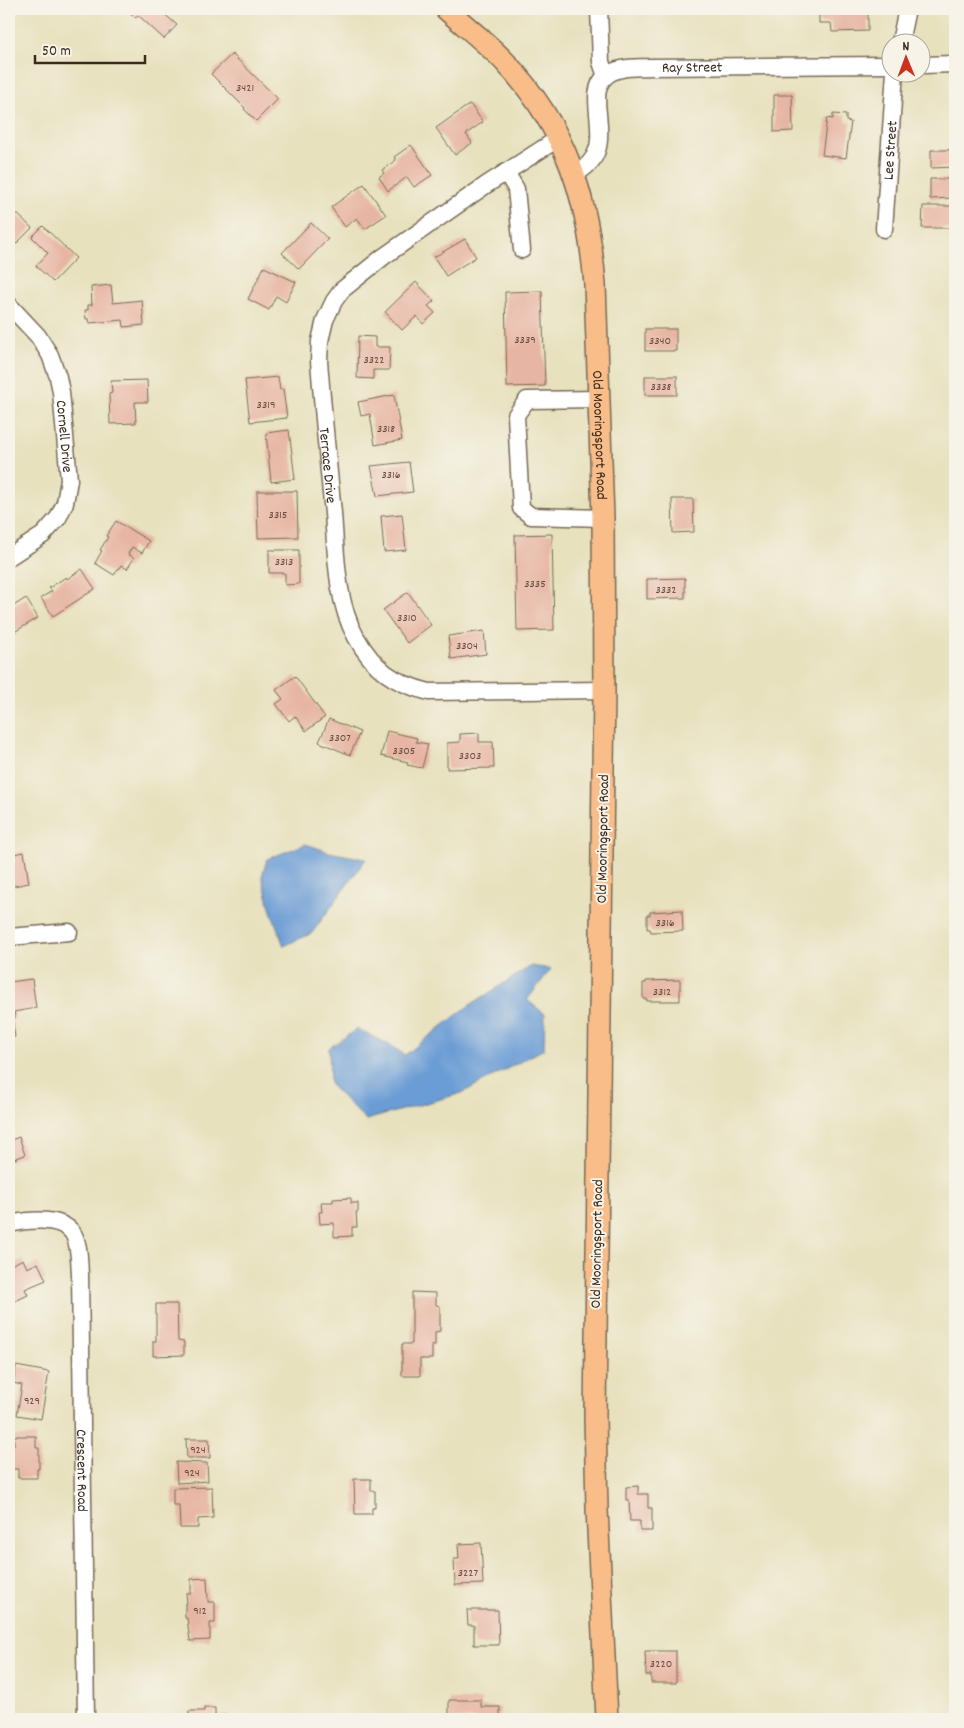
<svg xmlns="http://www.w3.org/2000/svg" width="964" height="1728" font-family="Dekko,sans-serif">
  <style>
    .water { fill: #6b9cd5; stroke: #53637a }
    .building { fill: #e7b5a3 }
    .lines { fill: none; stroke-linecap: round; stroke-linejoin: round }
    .minor-casing { stroke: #776a56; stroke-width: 19 }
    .major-casing { stroke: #776a56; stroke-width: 24 }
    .minor { stroke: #fff; stroke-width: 16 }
    .major { stroke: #f8bd89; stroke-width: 21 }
    .labels { text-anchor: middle; stroke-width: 4; stroke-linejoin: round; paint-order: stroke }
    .number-label { font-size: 12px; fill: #664d3f }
    .street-label { font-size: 15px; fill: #3b2a1e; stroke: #f7f3e8 }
  </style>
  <rect width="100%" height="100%" fill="#f7f3e8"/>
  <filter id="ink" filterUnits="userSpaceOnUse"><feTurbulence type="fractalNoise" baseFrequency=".02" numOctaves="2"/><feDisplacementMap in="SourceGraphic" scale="10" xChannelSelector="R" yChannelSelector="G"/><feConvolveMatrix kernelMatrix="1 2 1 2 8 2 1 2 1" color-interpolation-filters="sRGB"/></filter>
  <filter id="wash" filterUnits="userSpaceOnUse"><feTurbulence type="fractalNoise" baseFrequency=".0096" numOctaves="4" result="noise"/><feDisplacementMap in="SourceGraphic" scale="20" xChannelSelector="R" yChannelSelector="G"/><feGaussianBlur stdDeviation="1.12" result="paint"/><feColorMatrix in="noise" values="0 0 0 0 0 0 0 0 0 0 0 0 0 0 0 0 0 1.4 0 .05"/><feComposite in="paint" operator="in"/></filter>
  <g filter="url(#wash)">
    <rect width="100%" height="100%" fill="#e7e1be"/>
    <g class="water">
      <polygon points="306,844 329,852 366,859 312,933 284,946 271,911 262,876 267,859"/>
      <polygon points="531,966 551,969 527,1000 545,1014 544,1049 462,1093 366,1120 330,1085 329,1048 357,1029 386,1043 405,1055 467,1007"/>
    </g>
    <g id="blocks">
      <g class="building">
        <polygon points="126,9 159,9 177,25 164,39 138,15 136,18"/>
        <polygon points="819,9 868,9 868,31 832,32 831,23 819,23"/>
        <polygon points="232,54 278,99 256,121 244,109 245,108 211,74"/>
        <polygon points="774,95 792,95 793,131 774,132"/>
        <polygon points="470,104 483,122 466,134 472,143 455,155 436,128"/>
        <polygon points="833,114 846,115 846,121 851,122 846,158 822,155 827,118 833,119"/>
        <polygon points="411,145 432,175 414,187 407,177 388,191 379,177 384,173 382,170 396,160 394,157"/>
        <polygon points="931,150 955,150 955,167 931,168"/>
        <polygon points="930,179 954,179 954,198 930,199"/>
        <polygon points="364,184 386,215 365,229 357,218 345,227 331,207"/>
        <polygon points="9,206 32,228 15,245 9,239"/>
        <polygon points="923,206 954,206 954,228 922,228"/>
        <polygon points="311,223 328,239 299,269 282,253"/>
        <polygon points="43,226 76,258 53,282 36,266 48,253 32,237"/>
        <polygon points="465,239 476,257 446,276 434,257"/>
        <polygon points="264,267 296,282 286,302 276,296 269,310 248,299"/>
        <polygon points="416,282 434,301 428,306 435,313 423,324 417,316 402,330 385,312"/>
        <polygon points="111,285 113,303 142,300 144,325 124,327 123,320 90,323 89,319 86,319 85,310 88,310 88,305 92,305 91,287"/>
        <polygon points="542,291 545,386 507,387 505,292"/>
        <rect x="645" y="329" width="31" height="22"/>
        <polygon points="358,336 375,337 375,347 390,347 389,370 373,370 373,379 357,378"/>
        <rect x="645" y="376" width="32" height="19"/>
        <polygon points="278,377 280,390 283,389 287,418 250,422 245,380"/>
        <polygon points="147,380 148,402 135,402 136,423 110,424 109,394 112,393 111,381"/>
        <polygon points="394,395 402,440 375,445 370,414 361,416 358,402"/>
        <polygon points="289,430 295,479 271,482 266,433"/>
        <polygon points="409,462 413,492 377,496 371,466"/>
        <polygon points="257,491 297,491 298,537 258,538"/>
        <polygon points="672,499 693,499 694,532 673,533"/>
        <polygon points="402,514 406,550 384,552 381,516"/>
        <polygon points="116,521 149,541 142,553 132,547 128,554 134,558 127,569 121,565 114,575 95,563 102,551 100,550 108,537 106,536"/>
        <polygon points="552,534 554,630 517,631 515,535"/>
        <polygon points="269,550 299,550 299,584 285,585 285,573 269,573"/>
        <polygon points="82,569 95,589 53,616 41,598 52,591 49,588 66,577 67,579"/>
        <polygon points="685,578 685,598 647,599 647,579"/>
        <polygon points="408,592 431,625 407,643 383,610"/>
        <polygon points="26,598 38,618 9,635 9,609"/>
        <polygon points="484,631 486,654 451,659 448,636"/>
        <polygon points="295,676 325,717 306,731 295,716 289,721 276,704 283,699 276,690"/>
        <polygon points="329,719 360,732 350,755 319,742"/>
        <polygon points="387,731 417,738 416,742 428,744 422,768 407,765 408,762 381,756"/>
        <polygon points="479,733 479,742 493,742 494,768 447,769 447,743 460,742 460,734"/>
        <polygon points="24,852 29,883 9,887 9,855"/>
        <polygon points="682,910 683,931 651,932 650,929 647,929 647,915 650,915 650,912"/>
        <polygon points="32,979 36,1008 14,1012 15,1018 12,1019 15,1037 9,1038 9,982"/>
        <polygon points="680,980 680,1001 647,1001 647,999 643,999 643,983 646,983 646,981"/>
        <polygon points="19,1137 25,1155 9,1161 9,1141"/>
        <polygon points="351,1198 351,1203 358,1203 358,1212 356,1212 357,1227 352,1227 352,1236 334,1237 334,1223 320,1224 319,1212 322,1212 321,1202 333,1202 333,1199"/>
        <polygon points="23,1259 27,1268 38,1263 46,1280 25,1289 28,1295 9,1304 9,1266"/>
        <polygon points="412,1292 436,1293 436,1305 440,1306 440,1331 435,1332 435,1345 432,1345 432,1359 420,1359 420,1376 402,1376 402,1344 412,1344"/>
        <polygon points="156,1304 177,1304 178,1341 184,1342 184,1355 153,1356 153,1341 156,1341"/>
        <polygon points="16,1366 49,1372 41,1419 17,1415 22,1385 13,1383"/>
        <polygon points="14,1436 36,1436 36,1448 39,1448 39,1469 37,1469 37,1478 18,1478 18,1469 12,1469 12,1445 14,1445"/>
        <polygon points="186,1439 209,1439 210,1458 187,1458"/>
        <polygon points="176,1462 207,1463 208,1481 177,1483"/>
        <polygon points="354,1479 371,1479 371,1491 375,1491 375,1508 372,1508 372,1514 355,1514"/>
        <polygon points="638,1486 638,1494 648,1494 648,1508 652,1508 652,1531 640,1531 640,1521 630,1521 629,1500 626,1500 626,1487"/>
        <polygon points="212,1487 213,1518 198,1519 198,1528 180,1528 179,1505 173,1505 173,1488"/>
        <polygon points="481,1543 483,1584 455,1585 454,1559 459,1559 458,1544"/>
        <polygon points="207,1578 208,1602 215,1602 215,1623 210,1623 210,1640 190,1641 187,1618 185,1618 185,1603 187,1603 186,1593 191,1593 191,1579"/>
        <polygon points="467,1610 498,1610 499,1645 474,1645 474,1625 468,1625"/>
        <polygon points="645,1651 676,1651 676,1683 651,1683 651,1675 646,1675"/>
        <polygon points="449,1700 481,1700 481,1707 500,1707 500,1719 449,1719"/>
        <polygon points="204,1708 215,1708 215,1716 227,1715 227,1719 189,1719 189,1711 204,1711"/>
      </g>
    </g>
  </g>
  <g filter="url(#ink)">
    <use href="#blocks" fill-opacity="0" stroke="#776a56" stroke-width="1"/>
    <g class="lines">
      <defs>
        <g id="minor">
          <polyline points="599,9 601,62 606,76"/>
          <polyline points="900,42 907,9"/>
          <polyline points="922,65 955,64"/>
          <path id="s1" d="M559 138 486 185 383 257 342 290 334 301 325 320 320 341 319 361C323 412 328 463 333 513 336 552 336 602 356 637 374 669 393 683 429 692L604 690"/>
          <polyline points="506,172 516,189 522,250"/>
          <path id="s2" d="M574 174C624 151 580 97 606 76 617 66 637 68 650 67L892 65"/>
          <path id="s3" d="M884 229 895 72"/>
          <path id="s4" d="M9 305 38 336 50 355 58 377 61 392 69 480 65 503 58 518 43 535 9 557"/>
          <polyline points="600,399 527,400 516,415 521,508 531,516 603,518"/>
          <polyline points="9,937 69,932"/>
          <path id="s5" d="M9 1224C26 1220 59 1216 72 1232 80 1243 79 1262 80 1274L86 1719"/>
        </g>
        <g id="major">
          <path id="s6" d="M446 9C465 26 487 43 505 62 566 127 588 198 595 284L603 518 604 690 595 1417 597 1509 607 1719"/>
        </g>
      </defs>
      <use href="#minor" class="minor-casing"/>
      <use href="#major" class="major-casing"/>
      <use href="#minor" class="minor"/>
      <use href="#major" class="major"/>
    </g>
  </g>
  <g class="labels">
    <g class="number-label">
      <text x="245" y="91">3421</text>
      <text x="525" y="343">3339</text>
      <text x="660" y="344">3340</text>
      <text x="374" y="363">3322</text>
      <text x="661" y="390">3338</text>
      <text x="266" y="408">3319</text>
      <text x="386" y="432">3318</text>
      <text x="391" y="478">3316</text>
      <text x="278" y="518">3315</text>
      <text x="284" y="565">3313</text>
      <text x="535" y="587">3335</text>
      <text x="666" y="593">3332</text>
      <text x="407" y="621">3310</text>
      <text x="467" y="649">3304</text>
      <text x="340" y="741">3307</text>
      <text x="404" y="754">3305</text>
      <text x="470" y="759">3303</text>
      <text x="665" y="926">3316</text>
      <text x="662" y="995">3312</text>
      <text x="32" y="1404">929</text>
      <text x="198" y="1453">924</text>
      <text x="192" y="1476">924</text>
      <text x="468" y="1576">3227</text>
      <text x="200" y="1614">912</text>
      <text x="661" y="1667">3220</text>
    </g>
    <g class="street-label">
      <text dy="5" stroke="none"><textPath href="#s2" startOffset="199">Ray Street</textPath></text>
      <text dy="5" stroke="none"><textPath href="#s3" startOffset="79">Lee Street</textPath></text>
      <text dy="5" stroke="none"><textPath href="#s6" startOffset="475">Old Mooringsport Road</textPath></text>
      <text dy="5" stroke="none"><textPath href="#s4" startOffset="148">Cornell Drive</textPath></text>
      <text dy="5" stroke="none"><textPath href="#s1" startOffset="446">Terrace Drive</textPath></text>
      <text transform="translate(602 839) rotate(-89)" y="5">Old Mooringsport Road</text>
      <text transform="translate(596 1244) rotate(-89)" y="5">Old Mooringsport Road</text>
      <text dy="5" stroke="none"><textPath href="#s5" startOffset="306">Crescent Road</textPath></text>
    </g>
  </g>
  <rect width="964" height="1728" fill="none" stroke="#f7f3e8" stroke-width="30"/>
  <g transform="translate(906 58) rotate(359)"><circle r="24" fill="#f7f3e8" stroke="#aca397"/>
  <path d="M0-4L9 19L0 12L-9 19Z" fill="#c8321e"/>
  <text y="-8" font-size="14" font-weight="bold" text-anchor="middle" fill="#3b2a1e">N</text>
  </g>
  <path d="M35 55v8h110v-8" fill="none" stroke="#3b2a1e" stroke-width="2.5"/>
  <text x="42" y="55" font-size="15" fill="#3b2a1e" stroke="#f7f3e8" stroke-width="4" paint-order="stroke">50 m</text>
</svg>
